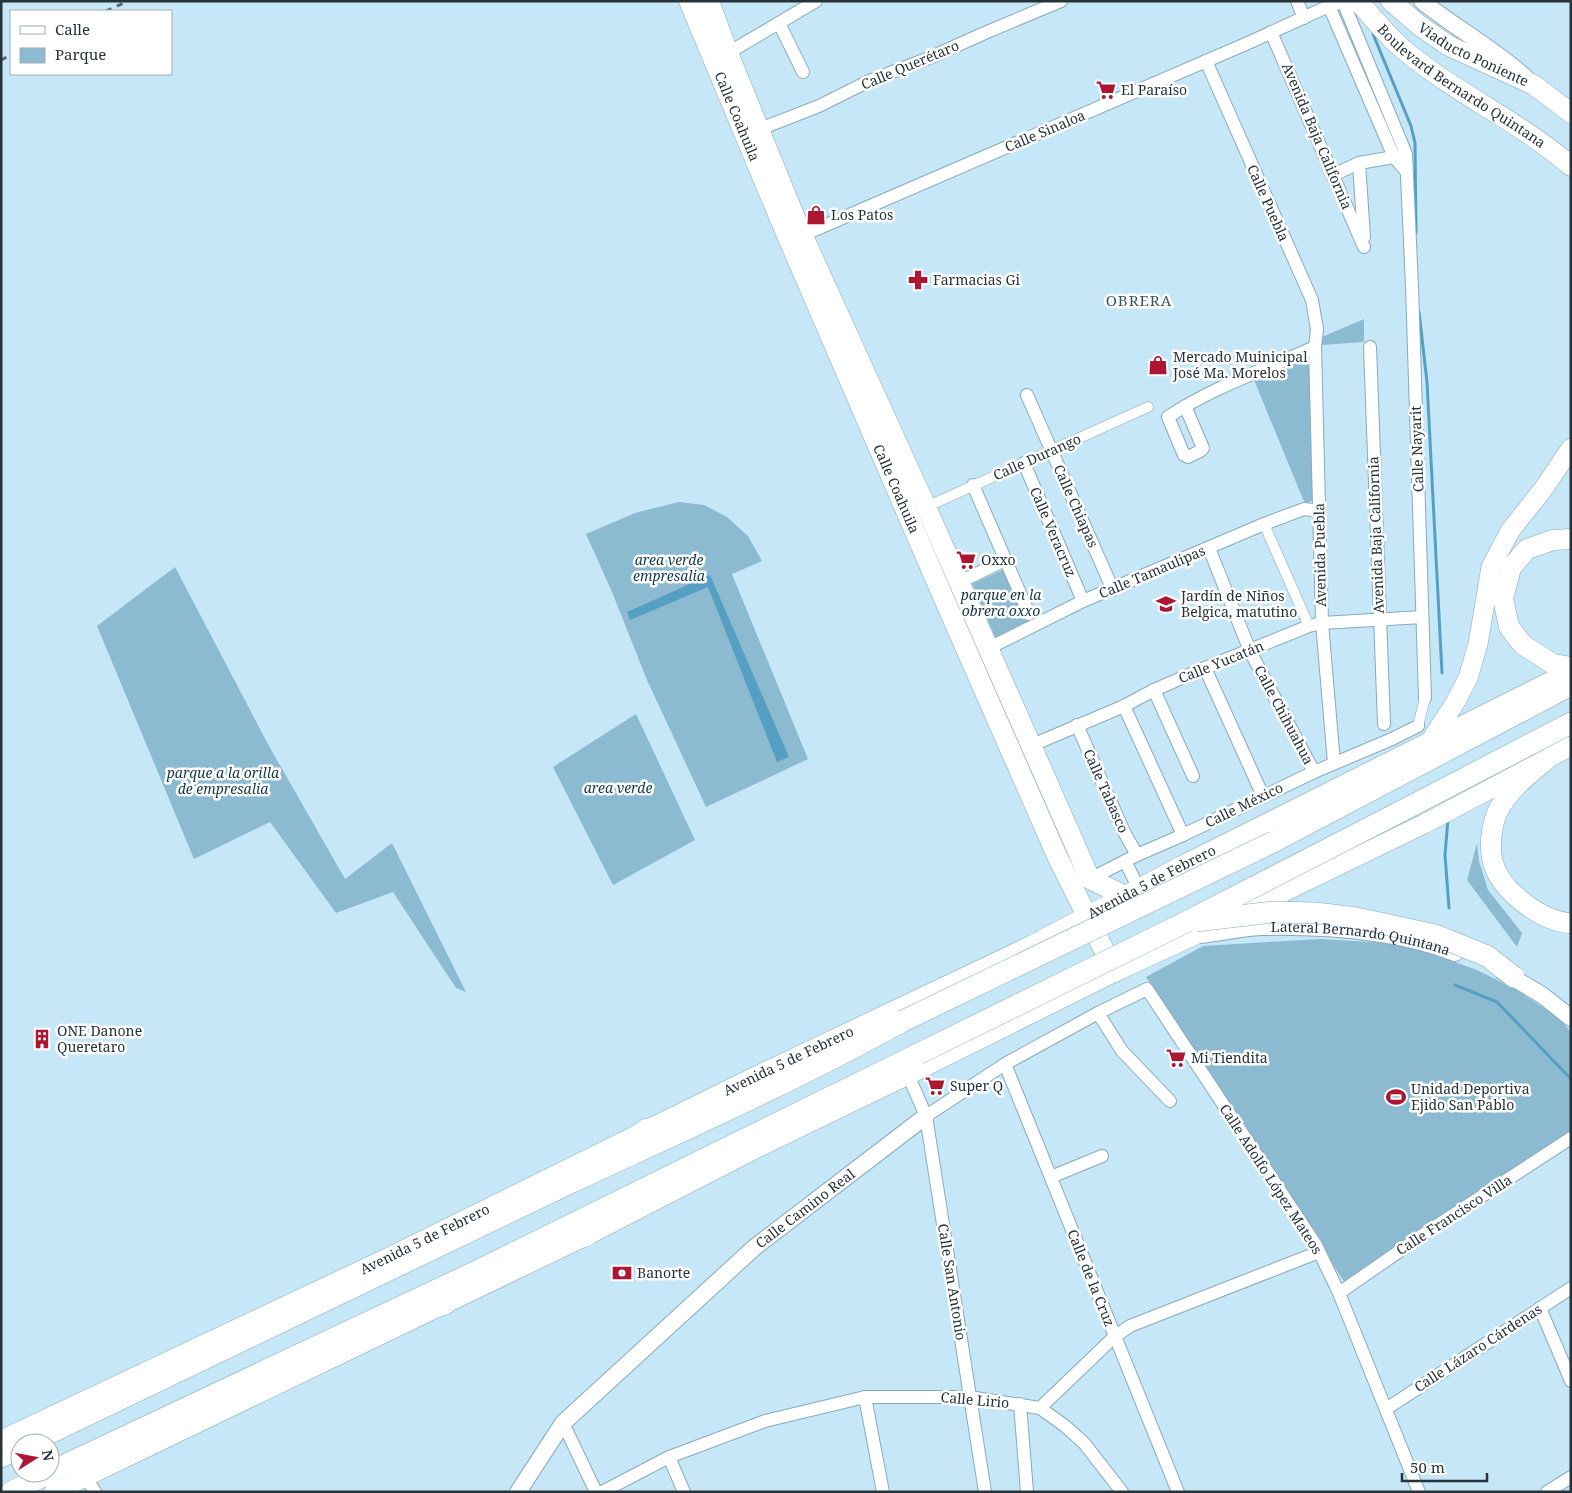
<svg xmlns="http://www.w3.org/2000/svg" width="1572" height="1493" font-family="'Noto Serif',serif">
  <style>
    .green { fill: #8cbbd1 }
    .water { fill: #55a0c2 }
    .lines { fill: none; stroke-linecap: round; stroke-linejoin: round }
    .stream { stroke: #55a0c2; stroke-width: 3 }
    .pedestrian-casing { stroke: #89aaba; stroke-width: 11 }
    .minor-casing { stroke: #89aaba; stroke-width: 14 }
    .tertiary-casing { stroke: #89aaba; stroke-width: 18 }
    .secondary-casing { stroke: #89aaba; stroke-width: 20 }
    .primary-casing { stroke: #89aaba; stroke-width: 21 }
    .trunk-casing { stroke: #89aaba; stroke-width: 22 }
    .pedestrian { stroke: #fff; stroke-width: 10 }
    .minor { stroke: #fff; stroke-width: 12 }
    .tertiary { stroke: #fff; stroke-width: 16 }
    .secondary { stroke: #fff; stroke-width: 19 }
    .primary { stroke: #fff; stroke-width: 20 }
    .trunk { stroke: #fff; stroke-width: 21 }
    .rail { stroke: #546771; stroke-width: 3; stroke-dasharray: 6 6; stroke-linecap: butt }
    .trunk-bridge-casing { stroke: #89aaba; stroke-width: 22; stroke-linecap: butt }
    .trunk-bridge { stroke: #fff; stroke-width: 21 }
    .labels { text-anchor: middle; stroke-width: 5; stroke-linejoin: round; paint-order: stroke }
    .street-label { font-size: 14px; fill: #263339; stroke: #fff }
    .poi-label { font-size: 14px; fill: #263339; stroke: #fff; text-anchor: start }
    .park-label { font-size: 14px; font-style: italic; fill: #163947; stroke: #fff }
    .neighbourhood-label { font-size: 15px; letter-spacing: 1px; fill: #375563; stroke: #fff }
  </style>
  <rect width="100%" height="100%" fill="#c5e7f8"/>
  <g class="green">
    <polygon points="1364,319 1364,342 1322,345 1322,337"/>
    <polygon points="1310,349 1316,499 1305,504 1252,375"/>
    <polygon points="679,502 704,505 727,517 748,536 762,561 732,574 808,759 706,807 647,680 612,592 586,534 635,513"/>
    <polygon points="175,567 269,746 345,879 392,843 466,992 456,988 393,892 336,913 270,822 194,859 97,626"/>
    <polygon points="1007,568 1031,623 996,639 972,584"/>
    <polygon points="636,714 695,840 613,885 553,767"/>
    <polygon points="1477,843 1479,861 1488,890 1522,933 1517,947 1467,880"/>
    <polygon points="1320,939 1390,943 1424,951 1477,970 1513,988 1557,1016 1571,1032 1571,1145 1345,1283 1146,977 1203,946"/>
  </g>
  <polygon class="water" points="710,575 789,757 777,762 708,587 630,620 627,612"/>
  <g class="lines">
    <g class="stream">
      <polyline points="1373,34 1411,126 1415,143 1416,233"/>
      <polyline points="1419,312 1427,382 1442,673"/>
      <polyline points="1448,819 1445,855 1449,908"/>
      <polyline points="1455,985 1497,1002 1571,1079"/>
    </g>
    <defs>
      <g id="pedestrian">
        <polyline points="926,507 1148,407"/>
        <polyline points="1264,524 1309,626"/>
        <polyline points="1418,726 1425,698"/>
      </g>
      <g id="minor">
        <polyline points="1297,1 1304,18"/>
        <polyline points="1329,6 1394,157 1406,171"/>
        <polyline points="779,23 803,72"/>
        <polyline points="1271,32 1364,247"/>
        <polyline points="728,53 816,1"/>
        <polyline points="1206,61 1312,300 1317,329 1315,347 1322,623 1334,763"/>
        <polyline points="760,129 819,106 869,81 929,58 987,32 1061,1"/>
        <polyline points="1359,163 1364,237"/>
        <polyline points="1333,175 1359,163 1400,156"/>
        <polyline points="803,235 1248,43 1329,6 1338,3 1344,4 1406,154 1412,286 1425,698"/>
        <polyline points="1370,347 1384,724"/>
        <polyline points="1027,395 1113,590"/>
        <path d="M1185 406 1203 448 1200 451 1188 457 1184 455 1168 417C1213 387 1266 369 1315 347"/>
        <polyline points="1024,463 1083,601"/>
        <polyline points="973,485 1029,614"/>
        <polyline points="1209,548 1250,651 1314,772"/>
        <polyline points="960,582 1005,560"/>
        <polyline points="989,648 1083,601 1264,524 1304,509 1320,511"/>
        <polyline points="1205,668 1263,796"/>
        <polyline points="1154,690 1193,776"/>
        <polyline points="1124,706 1183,835"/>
        <polyline points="1077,725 1124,832 1137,855"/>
        <polyline points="1030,746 1124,706 1154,690 1205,668 1309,626 1322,623 1422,617"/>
        <polyline points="1125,861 1139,889"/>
        <polyline points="1086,881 1137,855 1183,835 1314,772 1392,739 1418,726"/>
        <polyline points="1098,1013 1122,1051 1170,1101"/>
        <polyline points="1005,1064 1178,1492"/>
        <polyline points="908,1075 926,1116 985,1492"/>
        <polyline points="926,1116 1005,1064 1098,1013 1147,989 1316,1245 1339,1293 1419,1492"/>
        <polyline points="1051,1177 1102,1156"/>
        <polyline points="1339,1293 1430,1230 1571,1138"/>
        <polyline points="1540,1308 1571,1381"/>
        <polyline points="865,1397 883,1492"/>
        <polyline points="1020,1404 1027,1492"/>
        <polyline points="1040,1408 1114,1337 1130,1326 1319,1252"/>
        <polyline points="1386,1409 1571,1288"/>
        <polyline points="563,1423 596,1492"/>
        <polyline points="669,1457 684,1492"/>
        <polyline points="85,1476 95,1492"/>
        <polyline points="602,1492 669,1457 765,1421 865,1397 969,1397 1040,1408 1065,1426 1084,1443 1122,1492"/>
        <polyline points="1547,1492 1571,1477"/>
      </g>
      <g id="tertiary">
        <path d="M1422 1C1455 28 1493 48 1525 77"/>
        <path id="s1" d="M1200 935C1220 933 1241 928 1261 927 1322 926 1398 931 1455 953"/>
        <polyline points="1503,972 1542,995 1571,1018"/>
        <path id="s2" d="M518 1492 563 1423 755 1247 926 1116"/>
      </g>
      <g id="secondary">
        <polyline points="1431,740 1455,703 1468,678 1478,644 1491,567 1510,531 1544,488 1571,448"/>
        <path id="s3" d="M1 1440 387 1258 752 1078 1032 945 1183 865 1571 671"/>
        <polyline points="54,1492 586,1236 755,1149 908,1075 1115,972 1193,936 1424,824 1571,746"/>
      </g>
      <g id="primary">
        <path id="s4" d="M689 1 785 231 941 592 1057 856 1115 972"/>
        <polyline points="709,1 728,53 798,225 926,507 1090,879 1125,896"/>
        <path id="s5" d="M1358 1C1373 18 1388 37 1405 51 1457 94 1520 122 1571 166"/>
        <path id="s6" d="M1391 1 1420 26 1449 46 1534 85 1571 113"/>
        <polyline points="1571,539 1553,540 1527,549 1511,568 1503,598 1509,627 1523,645 1553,664 1571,667"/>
        <path d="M1546 760C1528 775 1507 791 1497 813 1491 828 1489 848 1493 863 1501 891 1542 922 1571 923"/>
      </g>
      <g id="trunk">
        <polyline points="1419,802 1571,723"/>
        <polyline points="1273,842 1571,685"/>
        <polyline points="612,1153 647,1129"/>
        <polyline points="586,1236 613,1211"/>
        <polyline points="410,1313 445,1304"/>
        <path d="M29 1443C210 1357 389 1269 570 1183 682 1131 795 1081 903 1021"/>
        <polyline points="1,1457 20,1447"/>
        <polyline points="50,1472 479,1270 918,1054"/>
        <polyline points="11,1492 49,1473"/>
      </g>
    </defs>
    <use href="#pedestrian" class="pedestrian-casing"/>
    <use href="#minor" class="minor-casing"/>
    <use href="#tertiary" class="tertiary-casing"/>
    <use href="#secondary" class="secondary-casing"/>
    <use href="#primary" class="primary-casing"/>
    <use href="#trunk" class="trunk-casing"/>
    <use href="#pedestrian" class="pedestrian"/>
    <use href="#minor" class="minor"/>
    <use href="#tertiary" class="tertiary"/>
    <use href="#secondary" class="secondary"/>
    <use href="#primary" class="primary"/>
    <use href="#trunk" class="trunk"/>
    <g class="rail">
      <polyline points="106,11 128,1"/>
      <polyline points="1,60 11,55"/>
    </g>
    <defs>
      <g id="trunk-bridge">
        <polyline points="1196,921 1273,912 1315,913 1356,918 1435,935 1487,956 1514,977"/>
        <polyline points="903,1021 1273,842"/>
        <polyline points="918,1054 1184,923 1419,802"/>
      </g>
    </defs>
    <use href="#trunk-bridge" class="trunk-bridge-casing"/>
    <use href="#trunk-bridge" class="trunk-bridge"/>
  </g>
  <defs>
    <symbol id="supermarket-bare" viewBox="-9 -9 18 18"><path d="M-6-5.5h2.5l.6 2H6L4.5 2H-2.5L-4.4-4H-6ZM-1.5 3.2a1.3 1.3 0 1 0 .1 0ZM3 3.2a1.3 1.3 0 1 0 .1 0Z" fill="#ac1632" stroke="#fff" stroke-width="2.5" paint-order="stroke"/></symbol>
    <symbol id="shop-bare" viewBox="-9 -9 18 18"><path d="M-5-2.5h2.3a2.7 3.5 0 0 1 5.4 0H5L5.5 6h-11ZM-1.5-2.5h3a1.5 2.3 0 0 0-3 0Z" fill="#ac1632" stroke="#fff" stroke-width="2.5" paint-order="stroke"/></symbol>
    <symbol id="pharmacy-bare" viewBox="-9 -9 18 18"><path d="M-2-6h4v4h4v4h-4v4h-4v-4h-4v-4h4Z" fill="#ac1632" stroke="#fff" stroke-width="2.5" paint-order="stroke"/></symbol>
    <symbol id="school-bare" viewBox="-9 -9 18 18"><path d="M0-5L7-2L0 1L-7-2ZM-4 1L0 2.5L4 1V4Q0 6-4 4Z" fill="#ac1632" stroke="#fff" stroke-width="2.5" paint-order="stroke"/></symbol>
    <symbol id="building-bare" viewBox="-9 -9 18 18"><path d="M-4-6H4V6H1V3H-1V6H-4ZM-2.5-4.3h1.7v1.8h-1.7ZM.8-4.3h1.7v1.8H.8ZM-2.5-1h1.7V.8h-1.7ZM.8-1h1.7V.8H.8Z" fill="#ac1632" stroke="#fff" stroke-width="2.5" paint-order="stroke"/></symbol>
    <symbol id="stadium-bare" viewBox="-9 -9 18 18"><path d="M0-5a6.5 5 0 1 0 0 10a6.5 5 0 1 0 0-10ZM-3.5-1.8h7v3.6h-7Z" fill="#ac1632" stroke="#fff" stroke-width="2.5" paint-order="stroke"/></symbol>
    <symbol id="bank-bare" viewBox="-9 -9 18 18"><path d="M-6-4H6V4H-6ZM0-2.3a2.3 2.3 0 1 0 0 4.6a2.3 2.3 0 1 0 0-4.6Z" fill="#ac1632" stroke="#fff" stroke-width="2.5" paint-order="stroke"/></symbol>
  </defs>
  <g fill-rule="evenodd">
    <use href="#supermarket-bare" x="1092" y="76" width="28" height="28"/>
    <use href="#shop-bare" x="802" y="201" width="28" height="28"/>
    <use href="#pharmacy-bare" x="904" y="266" width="28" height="28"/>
    <use href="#shop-bare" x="1144" y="351" width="28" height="28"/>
    <use href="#supermarket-bare" x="952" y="546" width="28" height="28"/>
    <use href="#school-bare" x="1152" y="590" width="28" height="28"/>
    <use href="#building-bare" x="28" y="1025" width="28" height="28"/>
    <use href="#supermarket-bare" x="1162" y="1044" width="28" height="28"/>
    <use href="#supermarket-bare" x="921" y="1072" width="28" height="28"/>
    <use href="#stadium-bare" x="1382" y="1083" width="28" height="28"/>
    <use href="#bank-bare" x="608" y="1259" width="28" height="28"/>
  </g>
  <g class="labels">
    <g class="street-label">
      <text dy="5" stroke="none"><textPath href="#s6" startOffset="99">Viaducto Poniente</textPath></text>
      <text transform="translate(910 65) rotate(-23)" y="5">Calle Querétaro</text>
      <text dy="5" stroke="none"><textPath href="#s5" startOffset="135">Boulevard Bernardo Quintana</textPath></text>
      <text dy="5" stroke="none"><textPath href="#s4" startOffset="125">Calle Coahuila</textPath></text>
      <text transform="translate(1045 131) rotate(-23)" y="5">Calle Sinaloa</text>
      <text transform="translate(1317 136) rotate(67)" y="5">Avenida Baja California</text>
      <text transform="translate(1268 203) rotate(66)" y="5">Calle Puebla</text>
      <text transform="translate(1417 449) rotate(-92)" y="5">Calle Nayarit</text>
      <text transform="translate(1037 457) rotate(-24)" y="5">Calle Durango</text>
      <text dy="5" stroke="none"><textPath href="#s4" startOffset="530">Calle Coahuila</textPath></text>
      <text transform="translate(1076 506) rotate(66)" y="5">Calle Chiapas</text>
      <text transform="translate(1053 532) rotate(67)" y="5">Calle Veracruz</text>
      <text transform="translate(1376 535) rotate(-92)" y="5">Avenida Baja California</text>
      <text transform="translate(1320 555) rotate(-91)" y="5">Avenida Puebla</text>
      <text transform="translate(1152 572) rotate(-23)" y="5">Calle Tamaulipas</text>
      <text transform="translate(1221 662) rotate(-22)" y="5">Calle Yucatán</text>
      <text transform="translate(1284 715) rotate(62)" y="5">Calle Chihuahua</text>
      <text transform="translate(1106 791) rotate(66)" y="5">Calle Tabasco</text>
      <text transform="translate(1244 805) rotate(-26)" y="5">Calle México</text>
      <text dy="5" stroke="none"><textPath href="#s3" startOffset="1279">Avenida 5 de Febrero</textPath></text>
      <text dy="5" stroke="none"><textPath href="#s1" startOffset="162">Lateral Bernardo Quintana</textPath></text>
      <text dy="5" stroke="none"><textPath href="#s3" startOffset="874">Avenida 5 de Febrero</textPath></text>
      <text transform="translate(1271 1179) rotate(57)" y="5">Calle Adolfo López Mateos</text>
      <text dy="5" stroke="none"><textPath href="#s2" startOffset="406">Calle Camino Real</textPath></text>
      <text transform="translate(1454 1215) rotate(-33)" y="5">Calle Francisco Villa</text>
      <text dy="5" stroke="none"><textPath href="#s3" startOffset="469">Avenida 5 de Febrero</textPath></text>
      <text transform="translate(1091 1278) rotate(68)" y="5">Calle de la Cruz</text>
      <text transform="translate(952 1282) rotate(81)" y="5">Calle San Antonio</text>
      <text transform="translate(1478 1348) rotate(-33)" y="5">Calle Lázaro Cárdenas</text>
      <text transform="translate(975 1400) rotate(5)" y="5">Calle Lirio</text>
    </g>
    <g class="poi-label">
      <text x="1121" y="95">El Paraíso</text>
      <text x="831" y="220">Los Patos</text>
      <text x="933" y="285">Farmacias Gi</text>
      <text x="1173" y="362">Mercado Muinicipal<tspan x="1173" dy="16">José Ma. Morelos</tspan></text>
      <text x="981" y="565">Oxxo</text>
      <text x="1181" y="601">Jardín de Niños<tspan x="1181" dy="16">Belgica, matutino</tspan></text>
      <text x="57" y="1036">ONE Danone<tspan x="57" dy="16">Queretaro</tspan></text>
      <text x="1191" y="1063">Mi Tiendita</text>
      <text x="950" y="1091">Super Q</text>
      <text x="1411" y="1094">Unidad Deportiva<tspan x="1411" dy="16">Ejido San Pablo</tspan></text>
      <text x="637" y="1278">Banorte</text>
    </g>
    <g class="park-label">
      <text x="669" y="565">area verde<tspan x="669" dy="16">empresalia</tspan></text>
      <text x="1001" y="600">parque en la<tspan x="1001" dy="16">obrera oxxo</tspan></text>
      <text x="223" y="778">parque a la orilla<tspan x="223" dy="16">de empresalia</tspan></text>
      <text x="618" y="793">area verde</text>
    </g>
    <g class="neighbourhood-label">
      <text x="1139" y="306">OBRERA</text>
    </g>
  </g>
  <rect width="1572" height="1493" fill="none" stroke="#263339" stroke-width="5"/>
  <rect x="10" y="10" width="162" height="65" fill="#ffffff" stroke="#a8adb0"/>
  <rect x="20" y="26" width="25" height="8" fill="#ffffff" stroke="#a8adb0"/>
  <text x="55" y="35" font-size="15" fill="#263339">Calle</text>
  <rect x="20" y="48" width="25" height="15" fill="#8cbbd1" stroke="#a8adb0"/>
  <text x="55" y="60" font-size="15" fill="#263339">Parque</text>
  <g transform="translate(35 1458) rotate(79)"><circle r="24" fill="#ffffff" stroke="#a8adb0"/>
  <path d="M0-4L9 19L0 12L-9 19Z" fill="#ac1632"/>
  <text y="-8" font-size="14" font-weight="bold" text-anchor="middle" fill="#263339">N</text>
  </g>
  <path d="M1402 1473v8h85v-8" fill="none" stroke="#263339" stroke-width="2.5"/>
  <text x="1410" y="1473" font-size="15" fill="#263339" stroke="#ffffff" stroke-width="4" paint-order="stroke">50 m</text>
</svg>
